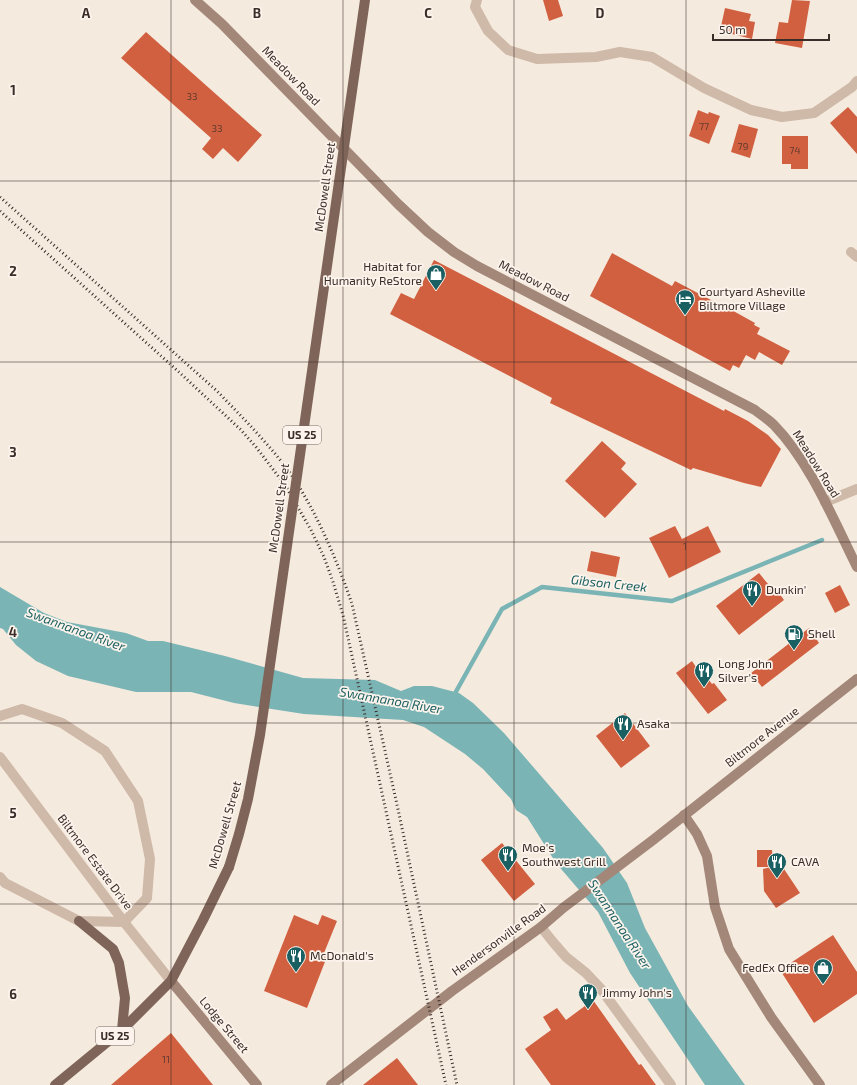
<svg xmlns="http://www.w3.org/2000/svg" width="857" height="1085" font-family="'Exo 2',sans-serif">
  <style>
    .water { fill: #7ab4b5 }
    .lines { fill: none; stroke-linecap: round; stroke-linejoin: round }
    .stream { stroke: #7ab4b5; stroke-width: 4.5 }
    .building { fill: #d16040 }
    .street { stroke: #cfb9a8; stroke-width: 10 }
    .secondary { stroke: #a38779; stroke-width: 10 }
    .primary { stroke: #7f6559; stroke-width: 10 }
    .rail { stroke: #3b2e29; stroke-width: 3; stroke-dasharray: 1 3; stroke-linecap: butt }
    .primary-bridge { stroke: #7f6559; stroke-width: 10 }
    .grid { fill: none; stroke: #3b2e29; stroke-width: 1; stroke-opacity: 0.55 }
    .labels { text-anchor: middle; stroke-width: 3.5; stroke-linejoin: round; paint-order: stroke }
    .number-label { font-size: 10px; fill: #603a2f }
    .shield { fill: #fcf4ec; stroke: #756964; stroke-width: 1 }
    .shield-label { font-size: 11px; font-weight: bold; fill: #3b2e29 }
    .street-label { font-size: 12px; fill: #3b2e29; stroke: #fcf4ec }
    .poi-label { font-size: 12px; fill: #3b2e29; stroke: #fcf4ec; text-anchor: start }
    .water-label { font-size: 13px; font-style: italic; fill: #1a5f61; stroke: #fcf4ec }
    .grid-label { font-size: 13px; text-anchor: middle; font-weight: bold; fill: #3b2e29; stroke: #fcf4ec; stroke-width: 3.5; stroke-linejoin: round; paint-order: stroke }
  </style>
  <rect width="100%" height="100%" fill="#f5eade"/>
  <polygon class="water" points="0,587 44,613 67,622 126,633 148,641 163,641 225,656 303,678 375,680 401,691 414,686 432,686 459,693 473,703 504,733 603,848 627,883 645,928 688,1006 745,1085 705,1085 630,973 598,912 556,863 527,817 516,810 511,799 483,769 465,754 424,727 403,720 304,714 234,703 191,692 136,692 68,676 36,661 16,645 3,629 0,628"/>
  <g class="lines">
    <polyline class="stream" points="453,697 502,609 542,587 672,601 822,540"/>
  </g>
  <g class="building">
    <polygon points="543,0 558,0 563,16 549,21"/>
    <polygon points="792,0 810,1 802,48 775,43 779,22 788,23"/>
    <polygon points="725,8 751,14 749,21 755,22 752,39 720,31"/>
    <polygon points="146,32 262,135 238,162 223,148 213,159 202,149 211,138 121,58"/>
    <polygon points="848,107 857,117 857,154 830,123"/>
    <polygon points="698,110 708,114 709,112 720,116 709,144 689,136"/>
    <polygon points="739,124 758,129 750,158 731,152"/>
    <polygon points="782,136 808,136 808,169 791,169 791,164 782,164"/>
    <polygon points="612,253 672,286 675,281 728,309 728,308 755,323 754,325 760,328 757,334 790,351 782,365 759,352 755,360 746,355 739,368 733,365 730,371 590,296"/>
    <polygon points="434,260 724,411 725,409 748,421 768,435 781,449 761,487 744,483 693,468 691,470 550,403 552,398 390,314 401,293 414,299"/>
    <polygon points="602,441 626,463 621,469 637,484 605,518 565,481"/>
    <polygon points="675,526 682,539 708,526 721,552 669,578 649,538"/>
    <polygon points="591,551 620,557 616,577 587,571"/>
    <polygon points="759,573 773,590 776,589 784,600 739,635 716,606"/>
    <polygon points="840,585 850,605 835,613 825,593"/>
    <polygon points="809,628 819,643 762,687 751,673"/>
    <polygon points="692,661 696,667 698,666 712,684 714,683 727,700 708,714 676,673"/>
    <polygon points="625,713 650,746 621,768 596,736"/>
    <polygon points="502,843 535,884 514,901 481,860"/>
    <polygon points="757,850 772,850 773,866 780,863 800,893 776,908 764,891 763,869 771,867 757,867"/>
    <polygon points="294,915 318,925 322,915 337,921 324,953 328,954 307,1008 264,991"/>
    <polygon points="833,935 857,972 857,994 814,1023 780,970"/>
    <polygon points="593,1000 639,1065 641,1064 656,1085 551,1085 525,1049 551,1030 543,1017 557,1008 566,1020"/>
    <polygon points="171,1033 213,1085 111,1085"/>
    <polygon points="397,1058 418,1085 363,1085"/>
  </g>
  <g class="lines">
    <g class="street">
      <polyline points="477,0 475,7 488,31 508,50 537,59 596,57 620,52 652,57 704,88 751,110 782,117 814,113 852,87 857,81"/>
      <polyline points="851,252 857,257"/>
      <polyline points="825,502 857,489"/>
      <polyline points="0,716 22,709 62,723 105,751 138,801 150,859 147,898 124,922 79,921 5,883 0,877"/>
      <polyline points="0,757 124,922 171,981"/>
      <polyline points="541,927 553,942 566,957 586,973 601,989 671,1085"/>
    </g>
    <g class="secondary">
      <path d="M195 0 222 24 398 204 428 232 454 252 477 266 755 410C761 415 768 419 774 425 810 462 834 521 857 567"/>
      <polyline points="684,815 697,834 707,856 715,907 729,949 771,1017 820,1085"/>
      <polyline points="171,981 257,1085"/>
      <polyline points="331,1085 452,991 541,927 563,908 653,840 857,679"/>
    </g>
    <g class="primary">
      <polyline points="79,921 113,949 119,963 125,998 122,1030"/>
      <polyline points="55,1085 122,1030 171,981 203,920 229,867"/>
    </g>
    <g class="rail">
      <path d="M0 197 217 391C242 417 267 442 288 470 315 508 337 560 352 604L396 800 457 1085"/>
      <polyline points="0,211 180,373 240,429 256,447 285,485 311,530 324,557 333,582 343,615 446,1085"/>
    </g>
    <polyline class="primary-bridge" points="229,867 239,834 248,799 260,735 365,0"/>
  </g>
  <path class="grid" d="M171 0V1085M343 0V1085M514 0V1085M686 0V1085M0 181H857M0 362H857M0 542H857M0 723H857M0 904H857"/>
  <defs>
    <symbol id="shop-pin" viewBox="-11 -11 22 30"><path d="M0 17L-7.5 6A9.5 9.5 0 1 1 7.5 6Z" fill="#1a5f61" stroke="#fcf4ec"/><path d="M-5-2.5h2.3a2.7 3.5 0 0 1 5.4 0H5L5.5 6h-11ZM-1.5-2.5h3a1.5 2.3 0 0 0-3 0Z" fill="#fff"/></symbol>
    <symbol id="hotel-pin" viewBox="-11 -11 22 30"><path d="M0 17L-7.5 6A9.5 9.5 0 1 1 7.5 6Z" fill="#1a5f61" stroke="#fcf4ec"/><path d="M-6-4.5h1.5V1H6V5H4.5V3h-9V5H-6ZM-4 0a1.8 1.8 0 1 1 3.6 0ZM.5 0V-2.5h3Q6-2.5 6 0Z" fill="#fff"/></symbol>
    <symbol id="restaurant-pin" viewBox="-11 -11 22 30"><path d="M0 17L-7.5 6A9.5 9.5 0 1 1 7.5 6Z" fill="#1a5f61" stroke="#fcf4ec"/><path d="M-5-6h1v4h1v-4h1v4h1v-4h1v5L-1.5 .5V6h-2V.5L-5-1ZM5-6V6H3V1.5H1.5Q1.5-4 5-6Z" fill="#fff"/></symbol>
    <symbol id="fuel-pin" viewBox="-11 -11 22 30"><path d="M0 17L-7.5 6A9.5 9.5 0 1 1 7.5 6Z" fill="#1a5f61" stroke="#fcf4ec"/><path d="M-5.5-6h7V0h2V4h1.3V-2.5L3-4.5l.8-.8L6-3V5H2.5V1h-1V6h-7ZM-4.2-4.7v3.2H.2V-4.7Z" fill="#fff"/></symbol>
  </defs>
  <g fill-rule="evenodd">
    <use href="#shop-pin" x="425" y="263" width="22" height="30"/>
    <use href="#hotel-pin" x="674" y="288" width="22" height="30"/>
    <use href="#restaurant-pin" x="741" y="579" width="22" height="30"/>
    <use href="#fuel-pin" x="783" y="623" width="22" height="30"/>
    <use href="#restaurant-pin" x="693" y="660" width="22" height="30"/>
    <use href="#restaurant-pin" x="612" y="713" width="22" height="30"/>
    <use href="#restaurant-pin" x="497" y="844" width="22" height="30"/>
    <use href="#restaurant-pin" x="766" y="851" width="22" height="30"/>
    <use href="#restaurant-pin" x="285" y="945" width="22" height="30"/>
    <use href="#shop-pin" x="812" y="957" width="22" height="30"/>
    <use href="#restaurant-pin" x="577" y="982" width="22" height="30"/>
  </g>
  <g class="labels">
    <g class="number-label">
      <text x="192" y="100">33</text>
      <text x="704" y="130">77</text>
      <text x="217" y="132">33</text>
      <text x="743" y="150">79</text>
      <text x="795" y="154">74</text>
      <text x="685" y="550">1</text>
      <text x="166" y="1063">11</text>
    </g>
    <g class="shield">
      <rect x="283" y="426" width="38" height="18" rx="3"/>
      <rect x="96" y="1027" width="38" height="18" rx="3"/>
    </g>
    <g class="shield-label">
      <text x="302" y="439">US 25</text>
      <text x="115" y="1040">US 25</text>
    </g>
    <g class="street-label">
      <text transform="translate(291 76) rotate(46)" y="4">Meadow Road</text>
      <text transform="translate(325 187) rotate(-82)" y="4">McDowell Street</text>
      <text transform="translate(534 281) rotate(27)" y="4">Meadow Road</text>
      <text transform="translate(816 464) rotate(58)" y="4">Meadow Road</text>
      <text transform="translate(279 508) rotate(-82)" y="4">McDowell Street</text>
      <text transform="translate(762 737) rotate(-38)" y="4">Biltmore Avenue</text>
      <text transform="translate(225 825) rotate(-74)" y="4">McDowell Street</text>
      <text transform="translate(95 862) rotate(53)" y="4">Biltmore Estate Drive</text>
      <text transform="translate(499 940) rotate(-36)" y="4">Hendersonville Road</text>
      <text transform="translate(224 1025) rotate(50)" y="4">Lodge Street</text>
    </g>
    <g class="poi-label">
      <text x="422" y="271" text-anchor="end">Habitat for<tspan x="422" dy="14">Humanity ReStore</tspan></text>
      <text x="699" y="296">Courtyard Asheville<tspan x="699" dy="14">Biltmore Village</tspan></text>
      <text x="766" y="594">Dunkin'</text>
      <text x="808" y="638">Shell</text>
      <text x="718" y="668">Long John<tspan x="718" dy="14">Silver's</tspan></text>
      <text x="637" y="728">Asaka</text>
      <text x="522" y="852">Moe's<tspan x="522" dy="14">Southwest Grill</tspan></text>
      <text x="791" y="866">CAVA</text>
      <text x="310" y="960">McDonald's</text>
      <text x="809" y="972" text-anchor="end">FedEx Office</text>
      <text x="602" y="997">Jimmy John's</text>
    </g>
    <g class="water-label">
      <text transform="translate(609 583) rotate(6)" y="5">Gibson Creek</text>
      <text transform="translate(76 629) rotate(20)" y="5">Swannanoa River</text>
      <text transform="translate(391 700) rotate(10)" y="5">Swannanoa River</text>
      <text transform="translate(620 924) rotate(57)" y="5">Swannanoa River</text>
    </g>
  </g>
  <g class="grid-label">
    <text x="86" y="18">A</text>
    <text x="257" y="18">B</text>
    <text x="428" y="18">C</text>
    <text x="600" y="18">D</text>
    <text x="13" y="95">1</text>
    <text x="13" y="276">2</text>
    <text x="13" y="457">3</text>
    <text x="13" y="637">4</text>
    <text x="13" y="818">5</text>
    <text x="13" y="999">6</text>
  </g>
  <path d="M713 34v6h116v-6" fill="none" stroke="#3b2e29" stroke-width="2"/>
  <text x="719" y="34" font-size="12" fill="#3b2e29" stroke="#fcf4ec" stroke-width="3" paint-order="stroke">50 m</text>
</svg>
